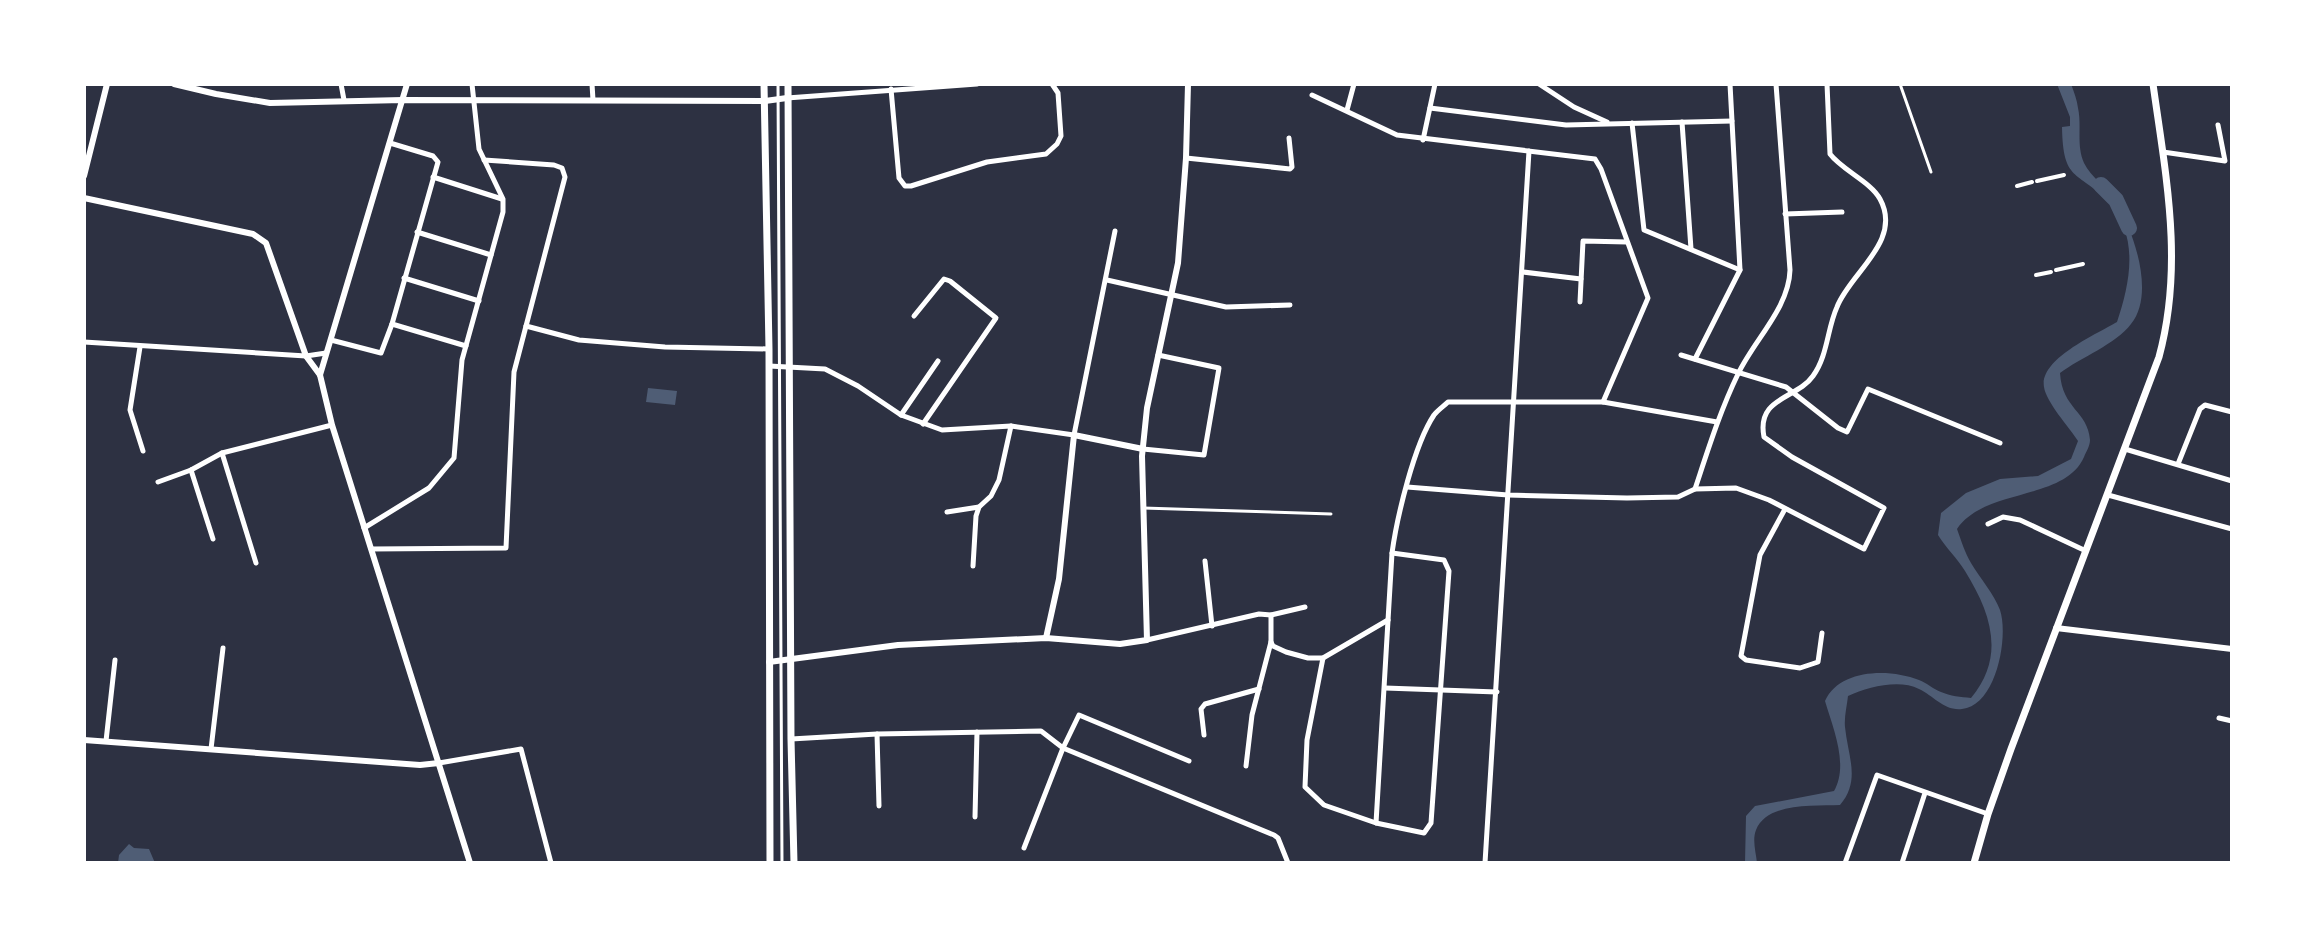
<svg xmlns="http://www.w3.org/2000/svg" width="2316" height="947" font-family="Karla,sans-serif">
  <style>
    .water { fill: #4f5d75 }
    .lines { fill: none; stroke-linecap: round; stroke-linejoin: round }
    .river { stroke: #4f5d75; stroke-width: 16 }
    .service { stroke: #fff; stroke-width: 3 }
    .pedestrian { stroke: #fff; stroke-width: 4 }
    .minor { stroke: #fff; stroke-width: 5 }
    .tertiary { stroke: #fff; stroke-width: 6 }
    .secondary { stroke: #fff; stroke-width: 7 }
  </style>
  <rect width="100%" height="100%" fill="#2d3142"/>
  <g class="water">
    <path d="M2057 84H2071C2074 92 2077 100 2078 108 2082 126 2076 145 2084 163 2091 178 2108 187 2116 201 2133 231 2156 293 2131 324 2116 344 2080 358 2060 373 2062 409 2088 411 2090 440 2090 446 2086 452 2084 457 2065 501 1984 488 1957 529 1961 540 1965 553 1971 563 1980 578 1994 594 2000 610 2009 637 1996 706 1962 709 1944 711 1934 696 1919 689 1899 679 1868 687 1848 696 1847 706 1844 717 1845 727 1848 757 1861 780 1840 805 1815 806 1767 802 1756 830 1752 840 1756 853 1757 863H1745L1746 816 1755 806 1834 791C1849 765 1833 728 1825 701 1839 669 1889 668 1919 680 1927 683 1933 689 1941 692 1950 696 1961 697 1971 698 2006 656 1991 613 1965 571 1957 558 1946 548 1938 535L1941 513 1966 493 2000 479 2038 476 2071 459 2078 441C2069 427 2046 402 2044 387 2039 359 2097 334 2117 322 2130 283 2140 236 2108 202 2077 169 2063 183 2062 127L2070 126V117Z"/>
    <polygon points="648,388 677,391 675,405 646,402"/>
    <polygon points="129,844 134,848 149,849 155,863 118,863 119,855"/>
  </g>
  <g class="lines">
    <polyline class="river" points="2101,185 2116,200 2129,228"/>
    <g class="service">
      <polyline points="778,84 782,863"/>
      <polyline points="1900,84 1931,172"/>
      <polyline points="1143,508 1331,514"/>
    </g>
    <g class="pedestrian">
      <polyline points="2037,181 2064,175"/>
      <polyline points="2017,186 2032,182"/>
      <polyline points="2056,270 2083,264"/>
      <polyline points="2036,275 2051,272"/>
    </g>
    <g class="minor">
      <polyline points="341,84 344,100"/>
      <polyline points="592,84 593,100"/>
      <polyline points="1539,84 1574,107 1607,122"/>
      <polyline points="891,89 899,178 905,186 911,186 987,162 1046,154 1057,144 1061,136 1058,93 1052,84"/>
      <polyline points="1312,95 1397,135 1595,159 1601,169 1648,298 1603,402"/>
      <polyline points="787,98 977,84"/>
      <polyline points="1430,108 1566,125 1732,121"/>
      <polyline points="1347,110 1354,84"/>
      <polyline points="1682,122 1691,249"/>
      <polyline points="1632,123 1644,230 1740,270"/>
      <polyline points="1423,140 1435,84"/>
      <polyline points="2163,152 2225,161 2218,125"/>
      <polyline points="1186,158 1290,169 1292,167 1289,138"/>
      <polyline points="433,177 502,199"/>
      <polyline points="1785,214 1842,212"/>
      <polyline points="417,232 491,255"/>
      <polyline points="1523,272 1581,279"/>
      <polyline points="404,278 479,301"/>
      <polyline points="1107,280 1226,307 1290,305"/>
      <polyline points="1580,302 1583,241 1627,242"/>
      <polyline points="914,316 944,279 950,281 996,318 923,424"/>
      <polyline points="392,324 466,346"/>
      <polyline points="526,326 579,340 665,347 769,349"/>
      <polyline points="331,340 381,353 392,324 438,162 433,156 390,143"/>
      <polyline points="84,342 306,356 326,353"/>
      <polyline points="140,347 130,410 143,451"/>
      <polyline points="1681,355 1786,387 1838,428 1847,432 1868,389 2000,443"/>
      <polyline points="1695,359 1740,270 1730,84"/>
      <polyline points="769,366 825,369 858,386 901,415 942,430 1011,426 1074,435 1115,231"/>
      <polyline points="901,415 938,361"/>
      <polyline points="1143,449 1204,455 1219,368 1158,355"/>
      <polyline points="2125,449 2232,481"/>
      <polyline points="222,453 256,563"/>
      <polyline points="2178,464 2200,409 2205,405 2232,412"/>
      <polyline points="191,470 213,539"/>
      <polyline points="158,482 191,470 222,453 332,425"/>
      <path d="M1407 487 1508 495 1627 498 1678 497 1695 489 1736 488 1769 500 1864 549 1884 508 1792 457 1764 437C1756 397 1797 399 1813 376 1828 355 1827 329 1837 307 1850 273 1903 241 1880 199 1871 182 1842 170 1830 154L1827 84"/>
      <path d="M1695 489C1708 450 1720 411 1738 374 1754 340 1789 308 1790 270L1776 84"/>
      <polyline points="2108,495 2232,529"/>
      <polyline points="1785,509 1760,555 1741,656 1746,660 1800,668 1818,662 1822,633"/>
      <polyline points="947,512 979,507"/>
      <polyline points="1988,524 2003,517 2020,520 2086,551"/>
      <polyline points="364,528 429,488 454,458 462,360 503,212 503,199 479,149 472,84"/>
      <polyline points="371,549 506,548 514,372 565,177 562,168 554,165 484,160"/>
      <polyline points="1205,561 1212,626"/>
      <polyline points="973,566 976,516 979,507 991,496 999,480 1011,426"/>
      <polyline points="1147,640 1259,614 1271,615 1305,607"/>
      <polyline points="1271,642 1273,646 1286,652 1308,658 1323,658 1388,620"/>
      <polyline points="1323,658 1307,740 1305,787 1324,805 1376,823 1424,833 1431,823 1449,571 1444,560 1392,553"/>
      <polyline points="1385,688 1497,692"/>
      <polyline points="2219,718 2232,721"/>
      <polyline points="877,734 879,806"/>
      <polyline points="1204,735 1201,709 1205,704 1259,689"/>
      <polyline points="791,739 877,734 1041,731 1063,748 1274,835 1278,838 1288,863"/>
      <polyline points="106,741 115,660"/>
      <polyline points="211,749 223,648"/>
      <polyline points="439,763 521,749 551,863"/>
      <polyline points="1246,766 1252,715 1271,642 1271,615"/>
      <polyline points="975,817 977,732"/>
      <path d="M1376 823 1392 553C1397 517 1414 445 1434 415 1438 410 1444 406 1448 402H1603L1717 422"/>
      <polyline points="1024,848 1063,748 1079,715 1189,761"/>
      <polyline points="1485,863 1529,151"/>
      <polyline points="1845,863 1877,775 1988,814"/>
      <polyline points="1902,863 1925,793"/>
    </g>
    <g class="tertiary">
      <polyline points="174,84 216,94 270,103 403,100 765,101 787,98"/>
      <polyline points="84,176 107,84"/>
      <polyline points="84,198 253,234 266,243 306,356 320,375 332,425 470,863"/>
      <polyline points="320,375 407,84"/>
      <polyline points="2056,628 2232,649"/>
      <polyline points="1046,638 1059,579 1074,435 1143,449"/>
      <polyline points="769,662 898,645 1046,638 1120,644 1147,640 1142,456 1147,408 1178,263 1186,158 1188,84"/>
      <polyline points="84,740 420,765 439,763"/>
    </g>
    <g class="secondary">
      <polyline points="764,84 769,349 770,863"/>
      <polyline points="788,84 791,739 794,863"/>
      <path d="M1974 863 1988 814 2011 749 2159 357C2184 265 2166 177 2153 84"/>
    </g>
  </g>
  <rect width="2316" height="947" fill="none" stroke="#ffffff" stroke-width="172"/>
</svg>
